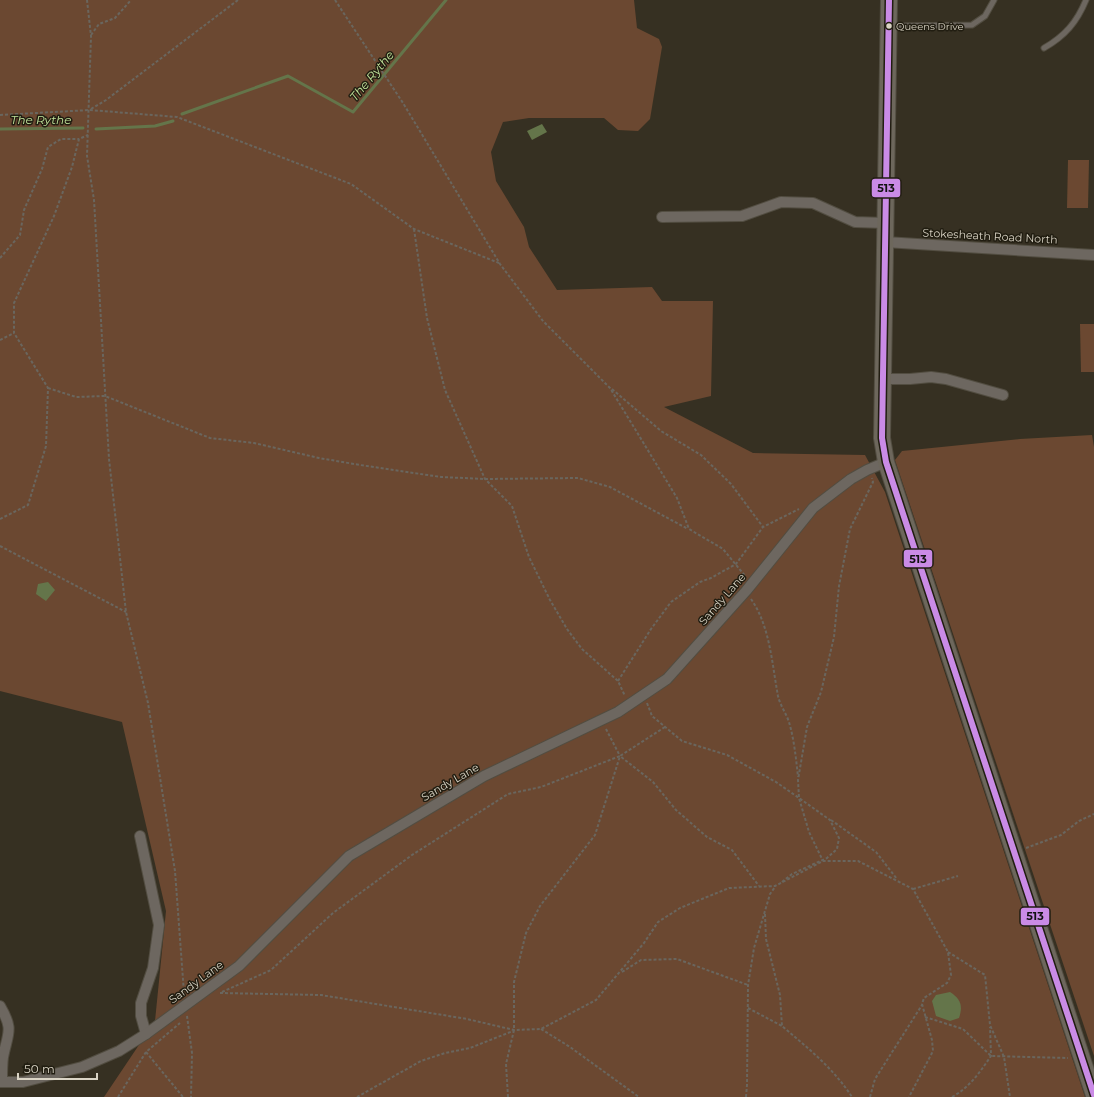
<svg xmlns="http://www.w3.org/2000/svg" width="1094" height="1097" font-family="Montserrat,sans-serif">
  <style>
    .green { fill: #6b4831 }
    .water { fill: #64754a }
    .lines { fill: none; stroke-linecap: round; stroke-linejoin: round }
    .stream { stroke: #64754a; stroke-width: 3 }
    .service-casing { stroke: #524d41; stroke-width: 7 }
    .minor-casing { stroke: #524d41; stroke-width: 12 }
    .primary-casing { stroke: #524d41; stroke-width: 18 }
    .path { stroke: #6a665e; stroke-width: 2; stroke-dasharray: 3 2; stroke-linecap: butt }
    .service { stroke: #6d6760; stroke-width: 5 }
    .minor { stroke: #6d6760; stroke-width: 10 }
    .primary { stroke: #6d675c; stroke-width: 16 }
    .bus-1-casing { stroke: #211d11; stroke-width: 9 }
    .bus-1 { stroke: #ca8be6; stroke-width: 6 }
    .bus-dot { fill: #dad4c5; stroke: #211d11; stroke-width: 1.5 }
    .labels { text-anchor: middle; stroke-width: 3; stroke-linejoin: round; paint-order: stroke }
    .bus-label { font-size: 10px; fill: #dad4c5; stroke: #211d11; text-anchor: start }
    .street-label { font-size: 11px; fill: #dad4c5; stroke: #211d11 }
    .water-label { font-size: 12px; font-style: italic; fill: #c2e29a; stroke: #211d11 }
    .line-badge { stroke: #211d11; stroke-width: 1.5 }
    .pale-badge-label { font-size: 11px; text-anchor: middle; font-weight: bold; fill: #111 }
  </style>
  <rect width="100%" height="100%" fill="#363022"/>
  <g class="green">
    <polygon points="0,0 634,0 637,28 659,39 662,47 650,119 638,131 618,130 604,118 529,118 503,122 491,152 496,181 524,227 529,247 557,290 652,287 662,301 713,301 711,396 664,407 753,453 865,455 885,492 1085,1097 104,1097 155,1021 166,911 122,722 0,691"/>
    <polygon points="1068,160 1089,160 1088,208 1067,208"/>
    <polygon points="1080,324 1094,324 1094,372 1081,372"/>
    <polygon points="1092,435 1094,447 1094,1056 895,460 902,451 1020,439"/>
  </g>
  <g class="water">
    <polygon points="542,124 547,132 532,140 527,131"/>
    <polygon points="48,582 55,590 46,601 36,594 38,584"/>
    <path d="M950 992C961 999 963 1006 959 1018L950 1021 936 1016 932 1001 936 995Z"/>
  </g>
  <g class="lines">
    <g class="stream">
      <polyline points="182,114 288,76 353,112 446,0"/>
      <polyline points="0,129 83,128"/>
      <polyline points="96,129 155,126 173,121"/>
    </g>
    <defs>
      <g id="service">
        <polyline points="890,26 972,25 985,16 994,0"/>
        <path d="M1044 48C1065 36 1077 22 1086 0"/>
      </g>
      <g id="minor">
        <polyline points="662,217 742,216 781,202 813,203 855,222 885,223"/>
        <polyline points="885,242 1094,255"/>
        <polyline points="883,379 910,379 931,377 946,379 1003,395"/>
        <polyline points="140,836 159,925 153,968 141,1003 141,1016 146,1034"/>
        <path d="M0 1006C14 1030 8 1032 3 1057 2 1065 2 1074 2 1082"/>
        <polyline points="0,1082 23,1082 82,1067 119,1051 146,1034 239,966 349,856 484,776 618,712 667,679 746,591 813,508 851,479 867,470 886,462"/>
      </g>
      <polyline id="primary" points="889,0 882,438 886,462 1094,1095"/>
    </defs>
    <use href="#service" class="service-casing"/>
    <use href="#minor" class="minor-casing"/>
    <use href="#primary" class="primary-casing"/>
    <g class="path">
      <polyline points="87,0 91,36 87,156 94,200 109,459 126,612 148,703 175,871 184,993"/>
      <polyline points="335,0 403,103 500,264 543,321 610,388 677,498 689,529 723,549 746,577"/>
      <polyline points="91,35 99,24 115,18 131,0"/>
      <polyline points="91,109 106,100 238,0"/>
      <polyline points="0,115 90,110 177,117 351,184 414,229 499,263"/>
      <polyline points="414,229 427,318 445,390 485,479 512,506 529,557 550,600 567,629 582,649 618,681 625,696"/>
      <polyline points="0,258 20,235 24,210 42,169 48,147 61,139 79,139"/>
      <polyline points="0,340 14,333"/>
      <polyline points="48,388 76,397 105,396 210,438 254,443 319,458 360,465 441,477 485,479 578,478 610,487 688,529"/>
      <polyline points="612,389 661,431 701,455 731,484 763,527"/>
      <polyline points="0,519 28,505 46,446 48,388 14,333 14,303 54,216 72,167 79,139 88,135"/>
      <polyline points="0,546 126,612"/>
      <path d="M751 599C770 626 772 664 778 696 780 705 786 713 789 722 794 739 796 758 798 777"/>
      <polyline points="618,681 651,629 671,602 700,582 711,578 736,564 763,527 799,509"/>
      <polyline points="647,703 652,716 682,741 727,755 776,782 799,798 809,832 823,861"/>
      <polyline points="606,729 620,756"/>
      <polyline points="831,820 876,852 897,879"/>
      <polyline points="1026,848 1061,835 1079,821 1094,814"/>
      <polyline points="782,882 792,874 827,858 837,849 839,838 830,820 799,798 798,780 807,727 821,692 834,637 839,586 850,529 873,482 872,478"/>
      <polyline points="913,889 958,876"/>
      <path d="M765 914 766 939 780 995 782 1026C808 1048 834 1069 852 1097"/>
      <polyline points="948,952 985,975 990,1025 1004,1057 1010,1097"/>
      <polyline points="622,972 641,960 677,959 748,985"/>
      <polyline points="222,992 271,970 333,913 412,855 508,794 541,787 620,756 653,782 676,810 707,837 732,850 759,886"/>
      <polyline points="220,993 321,995 467,1019 514,1030 541,1029 596,1000 644,943 658,922 680,908 729,888 775,886 823,861 858,861 913,889 948,952 951,975 947,983 924,998 922,1004 932,1040 933,1051 909,1097"/>
      <polyline points="748,1008 782,1026"/>
      <polyline points="187,1016 192,1053 191,1097"/>
      <polyline points="925,1017 963,1029 991,1056 1068,1058"/>
      <polyline points="541,1029 570,1047 639,1097"/>
      <polyline points="146,1052 183,1097"/>
      <polyline points="118,1097 146,1052 180,1023"/>
      <polyline points="357,1097 421,1061 445,1053 470,1048 513,1031"/>
      <polyline points="508,1097 506,1064 514,1030 514,982 526,933 540,906 595,835 620,756 665,727"/>
      <polyline points="746,1097 747,1085 748,985 754,948 770,894 775,887"/>
      <polyline points="870,1097 875,1079 922,1005"/>
      <path d="M952 1097C969 1088 980 1072 991 1056L990 1027"/>
    </g>
    <use href="#service" class="service"/>
    <use href="#minor" class="minor"/>
    <use href="#primary" class="primary"/>
    <defs>
      <polyline id="bus-1" points="889,0 882,438 886,462 1094,1095"/>
    </defs>
    <use href="#bus-1" class="bus-1-casing"/>
    <use href="#bus-1" class="bus-1"/>
  </g>
  <circle class="bus-dot" cx="889" cy="26" r="3.5"/>
  <g class="labels">
    <g class="bus-label">
      <text x="896" y="30">Queens Drive</text>
    </g>
    <g class="street-label">
      <text transform="translate(990 236) rotate(3)" y="4">Stokesheath Road North</text>
      <text transform="translate(722 599) rotate(-49)" y="4">Sandy Lane</text>
      <text transform="translate(450 782) rotate(-30)" y="4">Sandy Lane</text>
      <text transform="translate(196 982) rotate(-36)" y="4">Sandy Lane</text>
    </g>
    <g class="water-label">
      <text transform="translate(372 76) rotate(-50)" y="4">The Rythe</text>
      <text x="41" y="124">The Rythe</text>
    </g>
  </g>
  <g class="line-badge">
    <rect x="871" y="178" width="30" height="20" rx="4" fill="#ca8be6"/>
    <rect x="903" y="549" width="30" height="19" rx="4" fill="#ca8be6"/>
    <rect x="1020" y="907" width="30" height="19" rx="4" fill="#ca8be6"/>
  </g>
  <g class="pale-badge-label">
    <text x="886" y="192">513</text>
    <text x="918" y="563">513</text>
    <text x="1035" y="920">513</text>
  </g>
  <path d="M18 1073v6h79v-6" fill="none" stroke="#dad4c5" stroke-width="2"/>
  <text x="24" y="1073" font-size="12" fill="#dad4c5" stroke="#211d11" stroke-width="3" paint-order="stroke">50 m</text>
</svg>
